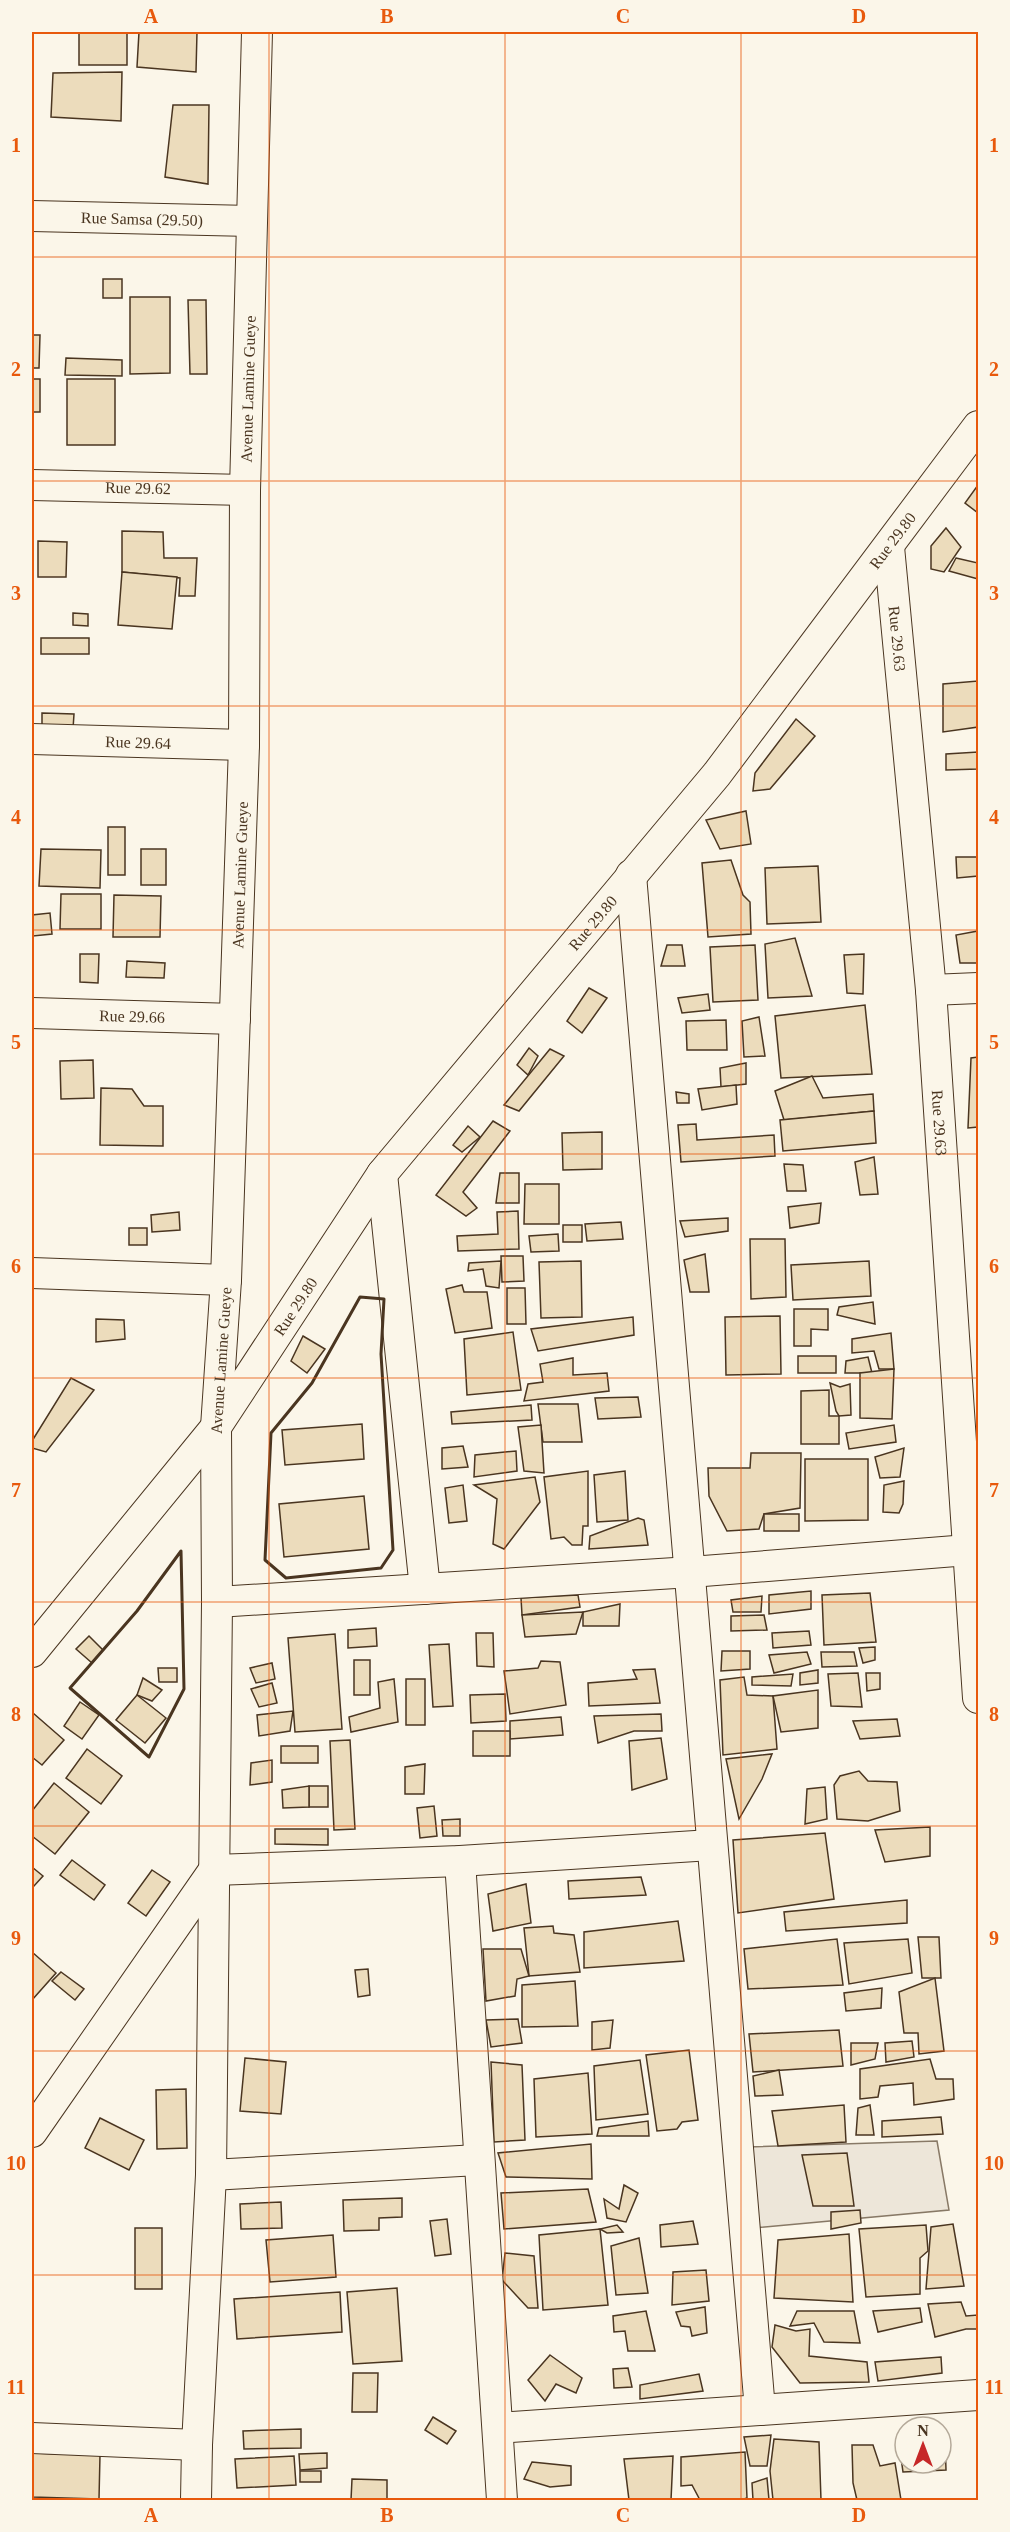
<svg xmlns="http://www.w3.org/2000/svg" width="1010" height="2532" font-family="Georgia,serif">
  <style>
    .green { fill: #ede6d9; stroke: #887966; stroke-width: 1.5 }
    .building { fill: #ecdcbc; stroke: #4a3520; stroke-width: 1.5 }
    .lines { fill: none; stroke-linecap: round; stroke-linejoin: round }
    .street-casing { stroke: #4a3520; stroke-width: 32 }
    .street { stroke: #fbf6e9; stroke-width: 30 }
    .wall { stroke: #4a3520; stroke-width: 3 }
    .grid { fill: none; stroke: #e8590c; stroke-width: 1.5; stroke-opacity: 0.55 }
    .labels { text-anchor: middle; stroke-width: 4.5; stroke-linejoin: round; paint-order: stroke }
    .street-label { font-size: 16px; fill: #4a3520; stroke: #fbf6e9 }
    .neatline { fill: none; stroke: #e8590c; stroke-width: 2 }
    .grid-label { font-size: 20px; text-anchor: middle; font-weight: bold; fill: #e8590c }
  </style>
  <rect width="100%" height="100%" fill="#fbf6e9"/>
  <polygon class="green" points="937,2141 949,2210 754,2228 746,2147"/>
  <g class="building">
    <rect x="79" y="32" width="48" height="33"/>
    <polygon points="139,32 197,32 196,72 137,67"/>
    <polygon points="122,72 121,121 51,117 53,73"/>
    <polygon points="173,105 209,105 208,184 165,177"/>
    <rect x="103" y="279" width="19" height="19"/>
    <polygon points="130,297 170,297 170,373 130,374"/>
    <polygon points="188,300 206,300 207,374 190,374"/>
    <polygon points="32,335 40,335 39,368 32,368"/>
    <polygon points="66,358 122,360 122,376 65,375"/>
    <rect x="32" y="379" width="8" height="33"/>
    <rect x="67" y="379" width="48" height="66"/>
    <polygon points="978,485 978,513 965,503"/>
    <polygon points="946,528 961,547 944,572 931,569 931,546"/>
    <polygon points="122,531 163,532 164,558 197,558 195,596 179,596 180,578 122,572"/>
    <polygon points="38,541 67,542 66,577 38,577"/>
    <polygon points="956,558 978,563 978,579 949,571"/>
    <polygon points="122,572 177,577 172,629 118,625"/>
    <polygon points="73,613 88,614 88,626 73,625"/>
    <rect x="41" y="638" width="48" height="16"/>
    <polygon points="978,681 978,727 943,732 943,684"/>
    <polygon points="42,713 74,714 73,729 42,728"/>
    <polygon points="796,719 815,736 770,789 753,791 755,773"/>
    <polygon points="978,752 978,769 946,770 946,754"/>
    <polygon points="746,811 751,844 720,849 706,820"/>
    <rect x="108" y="827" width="17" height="48"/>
    <polygon points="41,849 101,850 100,888 39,886"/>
    <rect x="141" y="849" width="25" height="36"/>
    <polygon points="956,857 978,857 978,876 957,878"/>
    <polygon points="731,860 743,895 750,902 751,934 708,937 702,863"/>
    <polygon points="818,866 821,922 767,924 765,868"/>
    <polygon points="61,894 101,894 101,929 60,929"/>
    <polygon points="114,895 161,896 160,937 113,937"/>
    <polygon points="50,913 52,934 33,936 32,915"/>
    <polygon points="978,931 978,963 960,963 956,935"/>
    <polygon points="795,938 812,996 768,998 765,944"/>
    <polygon points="667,945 682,945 685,966 661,966"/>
    <polygon points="755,945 758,1000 713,1002 710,947"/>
    <polygon points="80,954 99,954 98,983 80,982"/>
    <polygon points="864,954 863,994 847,993 844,955"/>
    <polygon points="127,961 165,963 164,978 126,977"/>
    <polygon points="589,988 607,998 582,1033 567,1021"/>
    <polygon points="708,994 710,1010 682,1013 678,998"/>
    <polygon points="865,1005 872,1074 781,1078 775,1016"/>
    <polygon points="759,1017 765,1056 744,1057 742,1021"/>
    <polygon points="726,1020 727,1050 687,1050 686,1021"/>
    <polygon points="529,1048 538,1056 528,1075 517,1065"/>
    <polygon points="550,1049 564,1056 519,1111 504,1105"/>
    <polygon points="978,1057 978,1127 968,1128 971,1058"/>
    <polygon points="93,1060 94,1098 61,1099 60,1061"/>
    <polygon points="746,1063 746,1084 721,1087 720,1068"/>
    <polygon points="812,1076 823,1098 873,1094 874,1111 784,1120 775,1091"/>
    <polygon points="736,1085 737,1104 702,1110 698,1089"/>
    <polygon points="101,1088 132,1089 144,1106 163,1106 163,1146 100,1145"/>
    <polygon points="676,1092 689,1094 689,1103 677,1103"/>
    <polygon points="874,1111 876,1143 783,1151 780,1120"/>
    <polygon points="493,1121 510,1131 463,1192 477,1208 466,1216 436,1195"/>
    <polygon points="696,1124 697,1140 774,1135 775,1156 681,1162 678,1125"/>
    <polygon points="468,1126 480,1137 462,1152 453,1145"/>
    <polygon points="602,1132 602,1169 563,1170 562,1133"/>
    <polygon points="874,1157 878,1194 860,1195 855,1162"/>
    <polygon points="784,1164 803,1165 806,1191 787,1191"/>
    <polygon points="500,1173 519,1173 519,1203 496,1203"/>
    <polygon points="525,1184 559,1184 559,1224 524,1224"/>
    <polygon points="821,1203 819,1223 790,1228 788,1207"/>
    <polygon points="518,1211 519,1249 458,1251 457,1236 498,1234 497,1212"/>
    <polygon points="179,1212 180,1230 152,1232 151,1215"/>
    <polygon points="728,1218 728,1231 685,1237 680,1221"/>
    <polygon points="621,1222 623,1239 587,1241 585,1224"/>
    <rect x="563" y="1225" width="19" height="17"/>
    <rect x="129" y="1228" width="18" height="17"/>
    <polygon points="558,1234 559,1251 531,1252 529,1236"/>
    <polygon points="750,1239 785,1239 786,1297 751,1299"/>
    <polygon points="705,1254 709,1292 690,1292 684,1260"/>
    <polygon points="501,1256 523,1256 524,1281 502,1282"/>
    <polygon points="501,1261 499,1288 486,1286 483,1269 468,1271 469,1263"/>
    <polygon points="581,1261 582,1317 541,1318 539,1262"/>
    <polygon points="869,1261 871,1296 793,1300 791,1265"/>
    <polygon points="462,1285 464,1292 487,1292 492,1328 455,1333 446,1289"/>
    <polygon points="507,1288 525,1288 526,1324 507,1324"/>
    <polygon points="873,1302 875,1324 837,1315 839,1307"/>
    <polygon points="794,1309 828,1309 828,1330 811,1329 811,1346 794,1346"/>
    <polygon points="780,1316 781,1374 726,1375 725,1317"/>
    <polygon points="633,1317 634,1335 538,1351 531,1329"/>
    <polygon points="96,1319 124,1320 125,1339 96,1342"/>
    <polygon points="513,1332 521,1390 467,1395 464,1339"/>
    <polygon points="891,1333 894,1369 879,1369 874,1351 852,1353 852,1339"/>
    <polygon points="303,1336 325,1349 307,1373 291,1361"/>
    <rect x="798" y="1356" width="38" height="17"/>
    <polygon points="868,1357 872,1373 845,1373 846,1361"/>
    <polygon points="573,1358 573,1375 607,1373 609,1391 524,1401 528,1384 543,1382 540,1364"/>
    <polygon points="894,1369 892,1419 860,1418 860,1373"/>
    <polygon points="71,1378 94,1390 46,1452 32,1448 32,1441"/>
    <polygon points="830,1383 840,1387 850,1384 851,1415 839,1416 836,1411"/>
    <polygon points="829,1390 829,1416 839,1416 839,1444 801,1444 801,1391"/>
    <polygon points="638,1397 641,1417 598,1419 595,1398"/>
    <polygon points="538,1404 578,1404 582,1442 543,1442"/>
    <polygon points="531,1405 532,1420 452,1424 451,1412"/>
    <polygon points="362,1424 364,1459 285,1465 282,1430"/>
    <polygon points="541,1425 544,1473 524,1471 518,1427"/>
    <polygon points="894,1425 896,1442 849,1449 846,1433"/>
    <polygon points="463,1446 468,1467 442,1469 442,1448"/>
    <polygon points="904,1448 900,1477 880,1478 875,1457"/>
    <polygon points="516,1451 517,1471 474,1477 475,1455"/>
    <polygon points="751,1453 801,1453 800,1508 764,1514 759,1529 727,1531 709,1496 708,1468 750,1468"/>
    <polygon points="805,1459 868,1459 868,1520 805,1521"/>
    <polygon points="588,1471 588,1526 583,1526 582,1545 572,1545 564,1537 551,1539 544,1477"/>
    <polygon points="625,1471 628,1520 597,1522 594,1475"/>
    <polygon points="535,1477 540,1502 504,1549 493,1544 497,1499 474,1485"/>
    <polygon points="904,1481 903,1504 899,1513 883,1512 884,1485"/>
    <polygon points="463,1485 467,1521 449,1523 445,1488"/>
    <polygon points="364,1496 369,1549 284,1557 279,1504"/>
    <rect x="764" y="1514" width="35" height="17"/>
    <polygon points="638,1518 644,1520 648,1545 589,1549 590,1536"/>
    <polygon points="811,1591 811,1609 769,1614 769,1595"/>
    <polygon points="870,1593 876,1642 824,1645 822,1595"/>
    <polygon points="578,1595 580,1607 522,1615 521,1598"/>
    <polygon points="762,1596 761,1612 733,1612 731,1600"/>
    <polygon points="620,1604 619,1626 583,1626 583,1612"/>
    <polygon points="583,1612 576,1634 525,1637 522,1615"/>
    <polygon points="764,1615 767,1630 731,1631 731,1616"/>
    <polygon points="376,1628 377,1646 348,1648 348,1630"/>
    <polygon points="809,1631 811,1645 773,1648 772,1633"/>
    <polygon points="476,1633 493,1633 494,1667 477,1666"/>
    <polygon points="335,1634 342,1729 295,1732 288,1638"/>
    <polygon points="89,1636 103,1650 92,1663 76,1649"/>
    <polygon points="449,1644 453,1706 433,1707 429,1645"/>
    <polygon points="875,1647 875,1660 863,1663 859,1648"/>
    <polygon points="722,1651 750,1651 750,1669 721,1671"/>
    <polygon points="807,1652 811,1664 774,1673 769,1655"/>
    <polygon points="821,1652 854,1652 857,1666 822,1667"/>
    <rect x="354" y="1660" width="16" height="35"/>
    <polygon points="541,1661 560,1662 566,1705 510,1714 504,1671 538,1668"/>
    <polygon points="272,1663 275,1679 256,1683 250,1668"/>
    <polygon points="158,1668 177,1668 177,1682 159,1682"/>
    <polygon points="655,1669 660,1703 589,1706 588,1683 637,1679 633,1670"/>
    <polygon points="818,1670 818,1683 800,1685 800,1673"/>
    <polygon points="858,1673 862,1707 831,1706 828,1674"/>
    <polygon points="866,1673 880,1673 880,1689 867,1691"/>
    <polygon points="793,1674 791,1686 752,1685 752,1677"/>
    <polygon points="744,1677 747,1695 773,1696 777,1749 723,1755 720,1680"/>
    <polygon points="143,1678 162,1690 152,1701 137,1695"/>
    <polygon points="394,1679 398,1722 351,1732 349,1717 380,1708 378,1682"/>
    <rect x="406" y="1679" width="19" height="46"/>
    <polygon points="272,1683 277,1703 259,1707 251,1689"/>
    <polygon points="818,1690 818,1728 781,1732 773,1696"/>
    <polygon points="505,1694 506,1721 471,1723 470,1695"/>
    <polygon points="137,1695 166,1718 145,1743 116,1720"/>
    <polygon points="80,1702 99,1715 82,1739 64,1726"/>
    <polygon points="293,1711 290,1731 259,1736 257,1715"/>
    <polygon points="33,1713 64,1740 42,1765 32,1757"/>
    <polygon points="661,1714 662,1731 634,1731 598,1743 594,1716"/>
    <polygon points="561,1717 563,1735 510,1739 510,1721"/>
    <polygon points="897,1719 900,1736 860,1739 853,1721"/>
    <rect x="473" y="1731" width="37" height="25"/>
    <polygon points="661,1738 667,1779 632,1790 629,1741"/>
    <polygon points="350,1740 355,1829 334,1830 330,1741"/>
    <rect x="281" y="1746" width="37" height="17"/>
    <polygon points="87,1749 122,1776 101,1804 66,1778"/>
    <polygon points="772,1754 762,1779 739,1819 726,1759"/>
    <polygon points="272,1760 272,1782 250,1785 251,1763"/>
    <polygon points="425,1764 424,1794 405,1794 405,1767"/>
    <polygon points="859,1771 868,1781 897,1782 900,1811 868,1821 837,1819 834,1785 840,1776"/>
    <polygon points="54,1783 89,1812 55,1854 32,1836 32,1811"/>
    <rect x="309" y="1786" width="19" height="21"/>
    <polygon points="309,1786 309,1807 283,1808 282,1790"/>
    <polygon points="825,1787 827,1819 805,1824 807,1789"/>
    <polygon points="434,1806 437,1836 420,1838 417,1808"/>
    <polygon points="460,1819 460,1836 443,1836 442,1820"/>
    <polygon points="930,1827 930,1856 885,1862 875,1830"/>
    <polygon points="275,1829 328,1829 328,1845 275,1844"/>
    <polygon points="825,1833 834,1899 738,1913 733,1840"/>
    <polygon points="72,1860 105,1885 94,1900 60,1875"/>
    <polygon points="32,1867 43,1876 34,1886 32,1884"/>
    <polygon points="152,1870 170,1882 146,1916 128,1903"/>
    <polygon points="641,1877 646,1895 569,1899 568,1881"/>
    <polygon points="526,1884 531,1923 493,1931 488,1894"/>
    <polygon points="907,1900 907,1923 786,1931 784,1912"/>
    <polygon points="678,1921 684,1961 584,1968 584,1932"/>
    <polygon points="553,1926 554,1933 574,1935 580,1972 529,1976 524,1928"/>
    <polygon points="918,1937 939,1937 941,1978 922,1978"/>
    <polygon points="837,1939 843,1985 748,1989 744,1949"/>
    <polygon points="908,1939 912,1973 849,1984 844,1943"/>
    <polygon points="483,1949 521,1949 529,1976 517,1979 515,1996 486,2001"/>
    <polygon points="32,1952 56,1973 32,2000"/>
    <polygon points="368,1969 370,1995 358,1997 355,1970"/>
    <polygon points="61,1972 84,1989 75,2000 52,1981"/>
    <polygon points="935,1978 944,2051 919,2054 918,2033 904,2033 899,1992"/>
    <polygon points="575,1981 578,2026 522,2027 522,1985"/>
    <polygon points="882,1988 881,2008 846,2011 844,1993"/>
    <polygon points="518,2019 522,2043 491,2047 486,2020"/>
    <polygon points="613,2020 610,2048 592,2050 592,2022"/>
    <polygon points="839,2030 843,2066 753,2072 749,2034"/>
    <polygon points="912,2041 914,2057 886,2062 885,2043"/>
    <polygon points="851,2043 878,2043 875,2059 851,2065"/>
    <polygon points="689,2050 698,2120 682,2122 677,2129 657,2131 646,2055"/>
    <polygon points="245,2058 286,2062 281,2114 240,2111"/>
    <polygon points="930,2059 936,2079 953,2079 954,2099 914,2105 913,2083 880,2086 878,2097 860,2099 860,2069"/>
    <polygon points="640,2060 648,2114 596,2120 594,2066"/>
    <polygon points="491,2062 522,2065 525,2140 494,2142"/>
    <polygon points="779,2070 783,2095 755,2096 753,2076"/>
    <polygon points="588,2073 592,2134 536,2137 534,2079"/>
    <polygon points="186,2089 187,2148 157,2149 156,2090"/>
    <polygon points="844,2105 846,2142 778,2146 772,2111"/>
    <polygon points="870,2105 874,2135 856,2135 858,2108"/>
    <polygon points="941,2117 943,2134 882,2137 882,2121"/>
    <polygon points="100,2118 144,2140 129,2170 85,2148"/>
    <polygon points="648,2121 649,2136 597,2136 599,2128"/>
    <polygon points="591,2144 592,2179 506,2177 498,2153"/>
    <polygon points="847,2153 854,2206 813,2206 802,2155"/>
    <polygon points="624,2185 638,2193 626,2222 607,2218 604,2199 619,2209"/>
    <polygon points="588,2189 596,2222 504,2229 501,2193"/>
    <polygon points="402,2198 402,2217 379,2218 379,2230 344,2231 343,2200"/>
    <polygon points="281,2202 282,2228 241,2229 240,2204"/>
    <polygon points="860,2210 861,2223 831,2229 831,2212"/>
    <polygon points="447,2219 451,2254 435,2256 430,2221"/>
    <polygon points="693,2221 698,2244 661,2247 660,2225"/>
    <polygon points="953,2224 964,2286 926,2289 931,2227"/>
    <polygon points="617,2225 623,2232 607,2233 600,2229"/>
    <polygon points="926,2225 928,2251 920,2258 920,2294 866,2297 859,2229"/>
    <rect x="135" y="2228" width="27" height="61"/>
    <polygon points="600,2229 608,2305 543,2310 539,2235"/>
    <polygon points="849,2234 853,2302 774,2298 778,2240"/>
    <polygon points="333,2235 336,2277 270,2282 266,2240"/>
    <polygon points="639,2238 648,2293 616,2295 611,2246"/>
    <polygon points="505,2253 534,2256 538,2308 528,2308 502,2280"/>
    <polygon points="706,2270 709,2301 672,2305 673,2272"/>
    <polygon points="397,2288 402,2361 353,2364 347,2292"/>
    <polygon points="340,2292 342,2332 237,2339 234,2299"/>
    <polygon points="961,2302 966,2316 978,2315 978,2329 966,2329 935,2337 928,2304"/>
    <polygon points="705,2307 707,2333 692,2336 690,2327 681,2326 676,2312"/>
    <polygon points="920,2308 922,2322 878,2332 873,2311"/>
    <polygon points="646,2311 655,2351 628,2351 625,2331 614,2332 613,2316"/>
    <polygon points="797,2311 854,2311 860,2343 824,2342 814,2323 790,2326"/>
    <polygon points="775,2325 796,2331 810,2329 809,2356 867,2362 869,2382 800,2383 772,2347"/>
    <polygon points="550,2355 582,2378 576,2393 556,2384 545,2401 528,2380"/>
    <polygon points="941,2357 942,2373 878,2381 875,2362"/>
    <polygon points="628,2368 632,2387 614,2388 613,2369"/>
    <polygon points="353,2373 378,2373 377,2412 352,2412"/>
    <polygon points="699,2374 703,2391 640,2399 640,2385"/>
    <polygon points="433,2417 456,2431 447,2444 425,2430"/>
    <polygon points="301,2429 301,2448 244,2449 243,2431"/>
    <polygon points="771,2435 767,2466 750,2466 744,2437"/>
    <polygon points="945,2438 946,2470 903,2472 899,2443 905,2442 905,2463 941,2463 941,2439"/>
    <polygon points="774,2439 819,2442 821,2500 773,2500 770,2471"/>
    <polygon points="852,2445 873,2445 880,2466 895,2463 901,2500 857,2500 853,2483"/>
    <polygon points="745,2452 747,2498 741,2500 700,2500 692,2485 681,2486 681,2457"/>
    <polygon points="32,2453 100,2455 99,2499 32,2497"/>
    <polygon points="327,2453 327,2468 300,2470 299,2454"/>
    <polygon points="294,2456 296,2485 237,2488 235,2459"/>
    <polygon points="673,2456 671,2500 629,2500 624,2459"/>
    <polygon points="532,2462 571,2466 571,2485 550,2487 524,2479"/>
    <rect x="300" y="2471" width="21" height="11"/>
    <polygon points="767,2478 769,2500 753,2500 752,2483"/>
    <polygon points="352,2479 387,2480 387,2500 351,2500"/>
  </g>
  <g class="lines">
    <defs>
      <g id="street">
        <path id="s1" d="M32 216 251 221"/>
        <path id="s2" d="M32 485 245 490"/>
        <path id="s3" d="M889 547 931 990 978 1698"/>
        <path id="s4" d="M32 739 244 745"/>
        <polyline points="631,875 760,2410"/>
        <polyline points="931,990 978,988"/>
        <path id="s5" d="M32 1013 235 1019"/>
        <polyline points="382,1174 425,1589"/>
        <polyline points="32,1273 226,1280"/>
        <polyline points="217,1602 691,1572 968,1550"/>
        <path id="s6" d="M32 1652 216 1427 382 1174 717 774 978 426"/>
        <polyline points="460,1861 502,2500"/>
        <polyline points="32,2132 214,1870 460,1861 711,1845"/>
        <polyline points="211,2175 478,2160"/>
        <polyline points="498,2428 978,2395"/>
        <polyline points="32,2438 197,2445"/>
        <path id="s7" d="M196 2500 197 2445 211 2175 217 1602 216 1427 226 1280 244 745 245 490 257 32"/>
      </g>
    </defs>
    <use href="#street" class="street-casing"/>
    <use href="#street" class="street"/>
    <g class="wall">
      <polygon points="360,1297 384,1299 381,1354 393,1550 381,1568 286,1578 265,1560 271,1433 312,1383"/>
      <polygon points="181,1551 184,1689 149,1757 70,1688 137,1611"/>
    </g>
  </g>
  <path class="grid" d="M269 32V2500M505 32V2500M741 32V2500M32 257H978M32 481H978M32 706H978M32 930H978M32 1154H978M32 1378H978M32 1602H978M32 1826H978M32 2051H978M32 2275H978"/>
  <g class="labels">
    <g class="street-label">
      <text dy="6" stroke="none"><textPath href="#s1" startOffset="110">Rue Samsa (29.50)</textPath></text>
      <text dy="6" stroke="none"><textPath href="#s7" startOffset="2112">Avenue Lamine Gueye</textPath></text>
      <text dy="6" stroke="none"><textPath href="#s2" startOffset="106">Rue 29.62</textPath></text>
      <text dy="6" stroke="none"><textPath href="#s6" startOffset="1407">Rue 29.80</textPath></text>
      <text dy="6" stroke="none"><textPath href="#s3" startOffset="92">Rue 29.63</textPath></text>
      <text dy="6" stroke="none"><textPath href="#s4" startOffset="106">Rue 29.64</textPath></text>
      <text dy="6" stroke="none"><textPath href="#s7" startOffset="1626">Avenue Lamine Gueye</textPath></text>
      <text dy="6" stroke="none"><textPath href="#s6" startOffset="921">Rue 29.80</textPath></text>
      <text dy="6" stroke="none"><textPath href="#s5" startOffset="100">Rue 29.66</textPath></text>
      <text dy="6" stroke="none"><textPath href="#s3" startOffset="578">Rue 29.63</textPath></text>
      <text dy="6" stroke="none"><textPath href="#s6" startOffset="435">Rue 29.80</textPath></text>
      <text dy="6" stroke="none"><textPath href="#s7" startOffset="1140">Avenue Lamine Gueye</textPath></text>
    </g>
  </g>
  <rect width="1010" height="2532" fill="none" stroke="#fbf6e9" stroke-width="66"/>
  <g transform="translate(923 2445)"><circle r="28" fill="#fbf6e9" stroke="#b4a999" stroke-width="1.5"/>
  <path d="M0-4.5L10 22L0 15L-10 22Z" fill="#c62828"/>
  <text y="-9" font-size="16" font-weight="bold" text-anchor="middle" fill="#4a3520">N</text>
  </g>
  <rect x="33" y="33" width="944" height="2466" class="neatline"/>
  <g class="grid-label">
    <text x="151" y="23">A</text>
    <text x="387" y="23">B</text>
    <text x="623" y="23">C</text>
    <text x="859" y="23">D</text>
    <text x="16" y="152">1</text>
    <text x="994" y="152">1</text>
    <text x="16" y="376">2</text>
    <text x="994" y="376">2</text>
    <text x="16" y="600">3</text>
    <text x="994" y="600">3</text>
    <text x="16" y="824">4</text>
    <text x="994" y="824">4</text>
    <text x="16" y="1049">5</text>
    <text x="994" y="1049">5</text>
    <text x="16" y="1273">6</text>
    <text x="994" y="1273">6</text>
    <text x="16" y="1497">7</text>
    <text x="994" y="1497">7</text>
    <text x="16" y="1721">8</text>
    <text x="994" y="1721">8</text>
    <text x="16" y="1945">9</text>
    <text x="994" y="1945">9</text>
    <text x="16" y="2170">10</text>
    <text x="994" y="2170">10</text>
    <text x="16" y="2394">11</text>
    <text x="994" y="2394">11</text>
    <text x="151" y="2522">A</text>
    <text x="387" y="2522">B</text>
    <text x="623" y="2522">C</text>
    <text x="859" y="2522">D</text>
  </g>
</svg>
